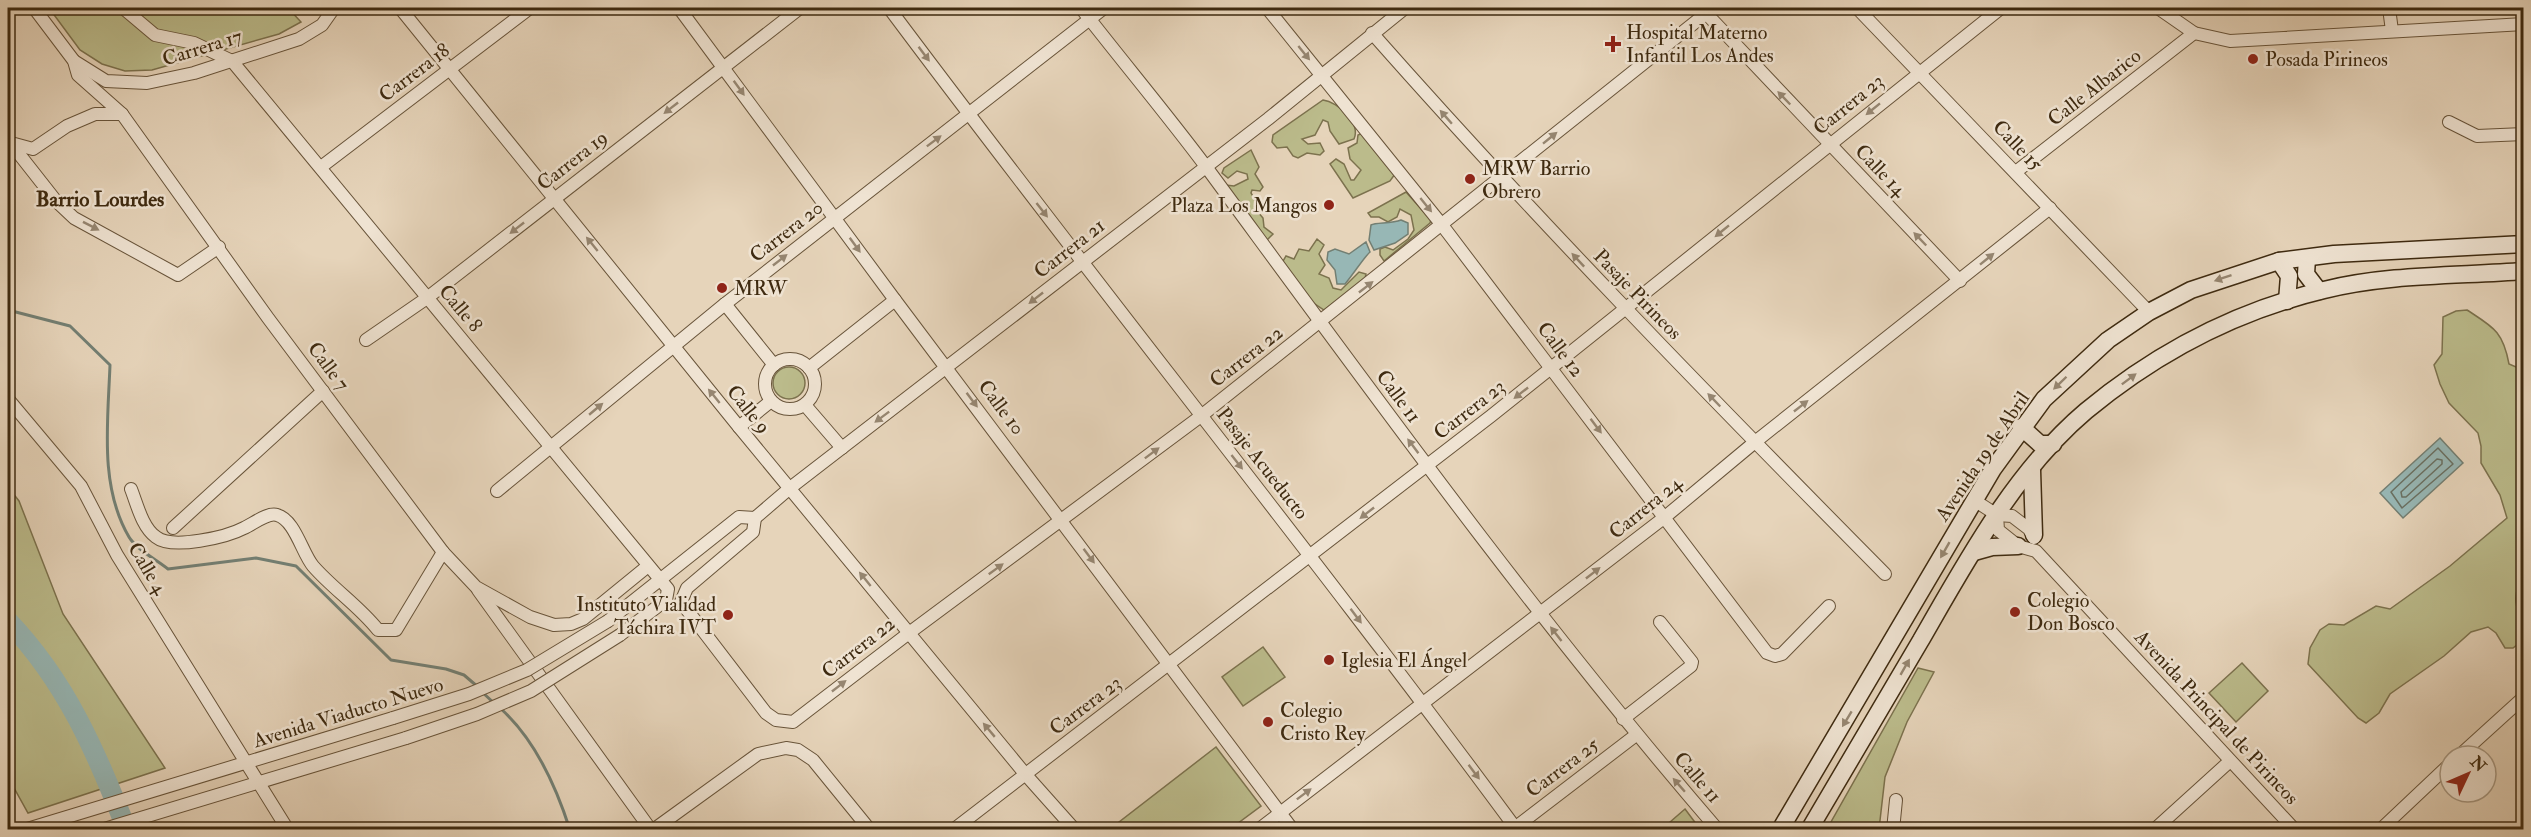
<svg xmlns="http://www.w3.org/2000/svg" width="2531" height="837" font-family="'IM FELL Double Pica',serif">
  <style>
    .green { fill: #bbbb8b; stroke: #7c724e; stroke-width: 1.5 }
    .water { fill: #97b7b5; stroke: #737f73; stroke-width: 1.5 }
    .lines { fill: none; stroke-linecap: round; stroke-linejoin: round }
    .shore { stroke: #6a7062; stroke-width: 1.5 }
    .stream { stroke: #737f73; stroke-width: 3 }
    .river { stroke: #97b7b5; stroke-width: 20 }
    .street-casing { stroke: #68543a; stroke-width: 14 }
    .secondary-casing { stroke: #3e2a10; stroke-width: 19 }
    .street { stroke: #efe3d2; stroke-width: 12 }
    .secondary { stroke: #efe3d2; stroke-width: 16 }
    .street-bridge-casing { stroke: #68543a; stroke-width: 14; stroke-linecap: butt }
    .street-bridge { stroke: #efe3d2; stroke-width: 12 }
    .oneway { fill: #968671 }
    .poi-dot { fill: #8f2418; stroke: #efe3d2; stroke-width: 2 }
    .labels { text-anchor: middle; stroke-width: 5; stroke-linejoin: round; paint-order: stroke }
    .poi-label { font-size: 20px; fill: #3e2a10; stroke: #efe3d2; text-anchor: start }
    .street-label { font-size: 20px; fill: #3e2a10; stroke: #efe3d2 }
    .neighbourhood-label { font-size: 21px; font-weight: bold; fill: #3e2a10; stroke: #efe3d2 }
  </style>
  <rect width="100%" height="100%" fill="#e6d4ba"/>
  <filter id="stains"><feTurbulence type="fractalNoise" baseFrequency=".00333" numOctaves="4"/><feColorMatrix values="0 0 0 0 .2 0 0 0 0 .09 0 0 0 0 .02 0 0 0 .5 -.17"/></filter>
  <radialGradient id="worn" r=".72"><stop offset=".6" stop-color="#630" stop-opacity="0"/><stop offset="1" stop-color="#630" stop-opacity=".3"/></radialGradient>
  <g class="green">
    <polygon points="49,8 288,8 301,22 279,34 152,70 125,71 102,64 80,50"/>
    <path d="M1323 100C1338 102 1361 123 1354 139L1339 144 1330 131 1328 122 1323 120 1315 135 1302 139 1308 144 1320 143 1324 151 1320 155 1307 153 1298 158 1293 156 1287 147 1277 148 1272 142 1273 135Z"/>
    <polygon points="1363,133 1395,174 1390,181 1353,198 1330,164 1336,159 1344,164 1351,180 1354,180 1361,170 1350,159 1348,148 1357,143 1358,135"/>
    <polygon points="1251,150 1259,167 1255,174 1263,187 1260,191 1252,190 1251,193 1257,203 1257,211 1263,218 1264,227 1273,234 1267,240 1262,240 1225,185 1234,186 1248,179 1247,174 1237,171 1228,178 1222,173 1224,168"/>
    <polygon points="1406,192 1431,220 1430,223 1384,261 1380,255 1380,249 1385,247 1393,250 1408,239 1414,230 1411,215 1400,209 1397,217 1388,222 1379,217 1371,217 1368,213"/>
    <polygon points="1317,239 1324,245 1319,254 1325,265 1319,274 1329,278 1333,288 1341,290 1359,272 1366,274 1365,279 1324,310 1312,302 1282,263 1286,256 1294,259 1299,249 1309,251"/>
    <path d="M2467 310C2493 327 2503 331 2509 364L2523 370 2524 576C2504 606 2527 614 2523 640L2513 648H2505L2496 633 2488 627 2471 632 2444 656 2390 694 2379 713 2366 723 2358 718 2308 664 2310 648 2320 630 2329 624 2344 625 2376 606 2390 609 2450 566 2507 518 2500 495 2481 463V446L2478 433 2449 403 2440 384 2434 365 2442 354 2443 317 2456 311Z"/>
    <circle cx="789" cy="383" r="16"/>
    <polygon points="8,487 19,501 63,614 165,768 28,813 8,777"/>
    <polygon points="1263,647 1285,677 1243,706 1222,677"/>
    <polygon points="2242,663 2268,691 2236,722 2209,693"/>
    <polygon points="1918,668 1934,672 1907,722 1885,777 1879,829 1827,829"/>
    <polygon points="1216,747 1261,806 1230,829 1110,829"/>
    <polygon points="1685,809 1700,829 1662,829"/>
  </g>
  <g class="water">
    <path d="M1401 220 1408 223V234L1395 243 1374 250 1369 240 1371 225C1376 222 1391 224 1401 220Z"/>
    <path d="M1366 242 1370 252C1365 256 1352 276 1345 284H1337L1335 270 1327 260 1328 252 1335 249 1349 254Z"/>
    <polygon points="2440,438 2463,463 2403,518 2380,493"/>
  </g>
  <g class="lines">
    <g class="shore">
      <polygon points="2438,448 2453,464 2402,508 2391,492"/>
      <polygon points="2437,459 2442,460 2442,464 2406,497 2402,497 2401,492"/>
    </g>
    <g class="stream">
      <path d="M8 310 70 326 110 365C108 421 99 486 129 537 136 549 157 560 168 569L256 558 296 566 391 660 446 669 464 675 478 687"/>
      <polyline points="482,692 495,704"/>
      <path d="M500 708C535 739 556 786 570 830"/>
    </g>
    <path class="river" d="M8 621C68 684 95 751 127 830"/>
    <defs>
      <g id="street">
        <polyline points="34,8 74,61 78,75 122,114 268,318 443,552 476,587 530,617 554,625 571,624 583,619 648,566"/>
        <polyline points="123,8 155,35 194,43 232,61 668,589 666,600"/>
        <polyline points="400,8 739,427 1026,775 1075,830"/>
        <polyline points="679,8 895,300 1293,830"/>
        <path d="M889 8C1095 284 1312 552 1517 830"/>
        <path d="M1081 8C1122 61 1166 113 1207 168 1372 392 1535 618 1718 830"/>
        <polyline points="1267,8 1442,225 1767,653 1775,656 1782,654 1829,606"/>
        <polyline points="1701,8 1960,281"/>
        <polyline points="1857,8 2149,312"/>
        <polyline points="2158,8 2194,33 2230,41 2524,24"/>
        <polyline points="2389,8 2392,31"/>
        <path d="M1372 33C1537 220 1710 397 1885 574"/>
        <polyline points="74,61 106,81 147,83 194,73 299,39 322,25 334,8"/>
        <polyline points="2449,122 2477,136 2524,134"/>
        <polyline points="8,140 56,201 74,218 178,275 219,247"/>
        <polyline points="11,143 33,149 67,126 95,114 122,114"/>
        <polyline points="321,167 530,8"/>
        <polyline points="2017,171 2194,33"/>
        <polyline points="725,304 774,365"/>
        <polyline points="366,340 427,298 800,8"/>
        <circle cx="790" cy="384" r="25"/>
        <polyline points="809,368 895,300"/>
        <polyline points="8,399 81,486 117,555 288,830"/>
        <polyline points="805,405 842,448"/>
        <polyline points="739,427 771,401"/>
        <path d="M131 489C137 504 142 527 156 537 172 550 227 537 244 528 253 524 268 512 277 515 295 520 302 553 313 566 333 589 359 606 378 630H396L443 552"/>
        <polyline points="497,491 725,304 1104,8"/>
        <polyline points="1974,500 1997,515 2012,516 2029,529 2034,538"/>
        <polyline points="1997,515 1998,530 2018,546 2036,551 2295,830"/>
        <polyline points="755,518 753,532 687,588 681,602 766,713 776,720 793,722 909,633 1201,416 1713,8"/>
        <polyline points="173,528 323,391"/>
        <polyline points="478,590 651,830"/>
        <polyline points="608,621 739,517 755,518 790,488 1268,119 1405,8"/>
        <polyline points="620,635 666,600"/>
        <polyline points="1623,719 1691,666 1692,662 1660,622"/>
        <polyline points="2459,756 2524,697"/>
        <polyline points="24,830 393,718"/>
        <polyline points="101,830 406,738"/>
        <polyline points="653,830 758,754 786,748 798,750 813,760 870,830"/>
        <polyline points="953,830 1491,416 2001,8"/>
        <polyline points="1258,830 1665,517 1755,442 2050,208"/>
        <polyline points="1512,830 1636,735"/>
        <polyline points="1893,830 1896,800"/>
        <polyline points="2154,830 2230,761"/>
        <polyline points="2380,830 2450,764"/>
      </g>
      <g id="secondary">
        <polyline points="2307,258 2306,274 2319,291"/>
        <polyline points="2279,261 2289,276 2287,301"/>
        <polyline points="2021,427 2040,444 2053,444"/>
        <polyline points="2032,470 2034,535"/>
        <polyline points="1974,552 1992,547 2018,546"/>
        <polyline points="1780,830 1993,469 2044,399 2108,340 2149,312 2191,290 2279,261 2334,254 2524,244"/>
        <path d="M1809 830C1847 766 1884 703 1921 640 1967 560 2015 471 2086 411 2156 353 2236 311 2324 290 2388 274 2458 276 2524 271"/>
      </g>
    </defs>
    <use href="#street" class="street-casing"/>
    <use href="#secondary" class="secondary-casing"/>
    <use href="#street" class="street"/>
    <use href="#secondary" class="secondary"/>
    <defs>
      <g id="street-bridge">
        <polyline points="393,718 469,694 527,670 608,621"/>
        <polyline points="406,738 477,714 531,691 620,635"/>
      </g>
    </defs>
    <use href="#street-bridge" class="street-bridge-casing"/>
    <use href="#street-bridge" class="street-bridge"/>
  </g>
  <defs><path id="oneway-solid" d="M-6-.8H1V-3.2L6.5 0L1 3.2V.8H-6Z" transform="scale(1.5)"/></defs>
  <g class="oneway">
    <use href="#oneway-solid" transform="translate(1304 53) rotate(51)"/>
    <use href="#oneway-solid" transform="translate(924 54) rotate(53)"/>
    <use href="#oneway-solid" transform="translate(739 88) rotate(54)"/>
    <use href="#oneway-solid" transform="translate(1784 98) rotate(-134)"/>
    <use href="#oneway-solid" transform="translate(671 108) rotate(142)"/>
    <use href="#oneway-solid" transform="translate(1873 109) rotate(141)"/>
    <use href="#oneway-solid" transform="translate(1446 117) rotate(-131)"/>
    <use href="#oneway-solid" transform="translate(1550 138) rotate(-39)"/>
    <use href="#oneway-solid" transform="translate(934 141) rotate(-37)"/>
    <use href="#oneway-solid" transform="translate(1426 205) rotate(51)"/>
    <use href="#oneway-solid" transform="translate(1042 210) rotate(52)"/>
    <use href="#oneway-solid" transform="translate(91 226) rotate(27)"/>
    <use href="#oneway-solid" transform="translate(517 228) rotate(142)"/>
    <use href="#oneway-solid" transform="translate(1722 231) rotate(141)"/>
    <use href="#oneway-solid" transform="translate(1920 239) rotate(-134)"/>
    <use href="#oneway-solid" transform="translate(592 244) rotate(-129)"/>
    <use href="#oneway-solid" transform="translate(855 245) rotate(54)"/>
    <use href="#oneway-solid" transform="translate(1987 259) rotate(-39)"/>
    <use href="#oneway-solid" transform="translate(780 260) rotate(-38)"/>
    <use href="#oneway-solid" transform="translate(1578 260) rotate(-133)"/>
    <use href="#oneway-solid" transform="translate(2223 278) rotate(161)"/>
    <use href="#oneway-solid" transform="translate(1366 287) rotate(-38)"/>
    <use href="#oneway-solid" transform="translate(1036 298) rotate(142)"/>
    <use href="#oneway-solid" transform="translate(2129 379) rotate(-37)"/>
    <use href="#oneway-solid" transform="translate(2060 383) rotate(136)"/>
    <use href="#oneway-solid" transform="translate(1521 393) rotate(142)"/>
    <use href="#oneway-solid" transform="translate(714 396) rotate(-129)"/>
    <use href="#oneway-solid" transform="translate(972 400) rotate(53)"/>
    <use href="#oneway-solid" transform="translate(1714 400) rotate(-134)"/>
    <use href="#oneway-solid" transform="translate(1801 406) rotate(-38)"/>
    <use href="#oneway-solid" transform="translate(596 409) rotate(-40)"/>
    <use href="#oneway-solid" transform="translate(882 417) rotate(143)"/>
    <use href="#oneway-solid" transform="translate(1596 426) rotate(53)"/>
    <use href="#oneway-solid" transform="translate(1413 446) rotate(-127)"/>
    <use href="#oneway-solid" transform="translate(1152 453) rotate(-37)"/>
    <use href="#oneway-solid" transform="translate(1237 462) rotate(52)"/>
    <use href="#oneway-solid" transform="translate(1367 513) rotate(142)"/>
    <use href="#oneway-solid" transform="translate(1945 550) rotate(120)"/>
    <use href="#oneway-solid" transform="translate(1089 556) rotate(53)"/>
    <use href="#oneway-solid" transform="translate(996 569) rotate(-36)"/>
    <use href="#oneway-solid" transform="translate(1593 573) rotate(-38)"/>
    <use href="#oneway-solid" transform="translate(865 579) rotate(-129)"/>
    <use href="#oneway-solid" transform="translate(1356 616) rotate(53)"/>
    <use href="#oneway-solid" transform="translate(1556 634) rotate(-128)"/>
    <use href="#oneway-solid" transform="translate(1905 667) rotate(-60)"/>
    <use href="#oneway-solid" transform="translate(839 686) rotate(-38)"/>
    <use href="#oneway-solid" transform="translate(1847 719) rotate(121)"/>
    <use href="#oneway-solid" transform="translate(989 730) rotate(-130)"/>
    <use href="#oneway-solid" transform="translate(1474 772) rotate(53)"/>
    <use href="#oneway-solid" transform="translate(1679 785) rotate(-131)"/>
    <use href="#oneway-solid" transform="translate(1304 794) rotate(-37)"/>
  </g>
  <g class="poi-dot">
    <path d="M1610 35h6v6h6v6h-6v6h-6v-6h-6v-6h6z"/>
    <circle cx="2253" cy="59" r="6"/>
    <circle cx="1470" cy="179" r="6"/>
    <circle cx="1329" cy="205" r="6"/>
    <circle cx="722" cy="288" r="6"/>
    <circle cx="2015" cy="612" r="6"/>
    <circle cx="728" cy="615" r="6"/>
    <circle cx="1329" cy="660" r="6"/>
    <circle cx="1268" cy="722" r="6"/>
  </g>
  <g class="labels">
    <g class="poi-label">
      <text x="1626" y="39">Hospital Materno<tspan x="1626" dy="23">Infantil Los Andes</tspan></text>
      <text x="2265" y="66">Posada Pirineos</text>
      <text x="1482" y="175">MRW Barrio<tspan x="1482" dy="23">Obrero</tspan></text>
      <text x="1317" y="212" text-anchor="end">Plaza Los Mangos</text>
      <text x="734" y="295">MRW</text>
      <text x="2027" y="607">Colegio<tspan x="2027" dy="23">Don Bosco</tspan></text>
      <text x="716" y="611" text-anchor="end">Instituto Vialidad<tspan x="716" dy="23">Táchira IVT</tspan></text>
      <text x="1341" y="667">Iglesia El Ángel</text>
      <text x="1280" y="717">Colegio<tspan x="1280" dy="23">Cristo Rey</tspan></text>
    </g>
    <g class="street-label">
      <text transform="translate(202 47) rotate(-17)" y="7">Carrera 17</text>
      <text transform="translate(414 72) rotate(-37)" y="7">Carrera 18</text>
      <text transform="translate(2094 87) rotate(-38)" y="7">Calle Albarico</text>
      <text transform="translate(1848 104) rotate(-39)" y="7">Carrera 23</text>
      <text transform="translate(2018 145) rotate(46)" y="7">Calle 15</text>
      <text transform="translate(572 160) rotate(-38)" y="7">Carrera 19</text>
      <text transform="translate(1881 170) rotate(46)" y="7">Calle 14</text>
      <text transform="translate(786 231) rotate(-38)" y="7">Carrera 20</text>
      <text transform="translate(1069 248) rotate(-38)" y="7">Carrera 21</text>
      <text transform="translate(1638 294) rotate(46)" y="7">Pasaje Pirineos</text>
      <text transform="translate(461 308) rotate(50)" y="7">Calle 8</text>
      <text transform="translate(1561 349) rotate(53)" y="7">Calle 12</text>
      <text transform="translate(1246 356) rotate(-38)" y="7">Carrera 22</text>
      <text transform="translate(329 366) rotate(53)" y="7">Calle 7</text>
      <text transform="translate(1399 396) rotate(53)" y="7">Calle 11</text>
      <text transform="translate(1002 407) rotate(53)" y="7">Calle 10</text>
      <text transform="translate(749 409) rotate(51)" y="7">Calle 9</text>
      <text transform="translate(1469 409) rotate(-38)" y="7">Carrera 23</text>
      <text transform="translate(1982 456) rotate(-56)" y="7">Avenida 19 de Abril</text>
      <text transform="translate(1263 463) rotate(52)" y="7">Pasaje Acueducto</text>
      <text transform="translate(1645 507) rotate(-39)" y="7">Carrera 24</text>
      <text transform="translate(148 568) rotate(59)" y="7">Calle 4</text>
      <text transform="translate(858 647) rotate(-38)" y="7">Carrera 22</text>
      <text transform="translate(1085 705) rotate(-37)" y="7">Carrera 23</text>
      <text transform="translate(348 712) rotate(-17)" y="7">Avenida Viaducto Nuevo</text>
      <text transform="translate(2217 717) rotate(47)" y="7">Avenida Principal de Pirineos</text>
      <text transform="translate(1562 767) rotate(-37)" y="7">Carrera 25</text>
      <text transform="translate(1698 777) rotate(49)" y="7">Calle 11</text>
    </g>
    <g class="neighbourhood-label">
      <text x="100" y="206">Barrio Lourdes</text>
    </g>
  </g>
  <rect width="2531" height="837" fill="none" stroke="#e6d4ba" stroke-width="30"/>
  <rect x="9" y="9" width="2513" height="819" fill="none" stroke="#3e2a10" stroke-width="3"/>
  <rect x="15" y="15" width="2501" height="807" fill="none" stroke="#3e2a10" stroke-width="1.5"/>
  <g transform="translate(2468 774) rotate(46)"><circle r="28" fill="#efe3d2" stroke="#a89984" stroke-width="1.5"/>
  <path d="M0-4.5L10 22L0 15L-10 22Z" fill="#8f2418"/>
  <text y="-9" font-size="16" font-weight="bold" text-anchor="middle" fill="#3e2a10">N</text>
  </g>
  <rect width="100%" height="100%" filter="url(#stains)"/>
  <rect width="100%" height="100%" fill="url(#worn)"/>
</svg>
